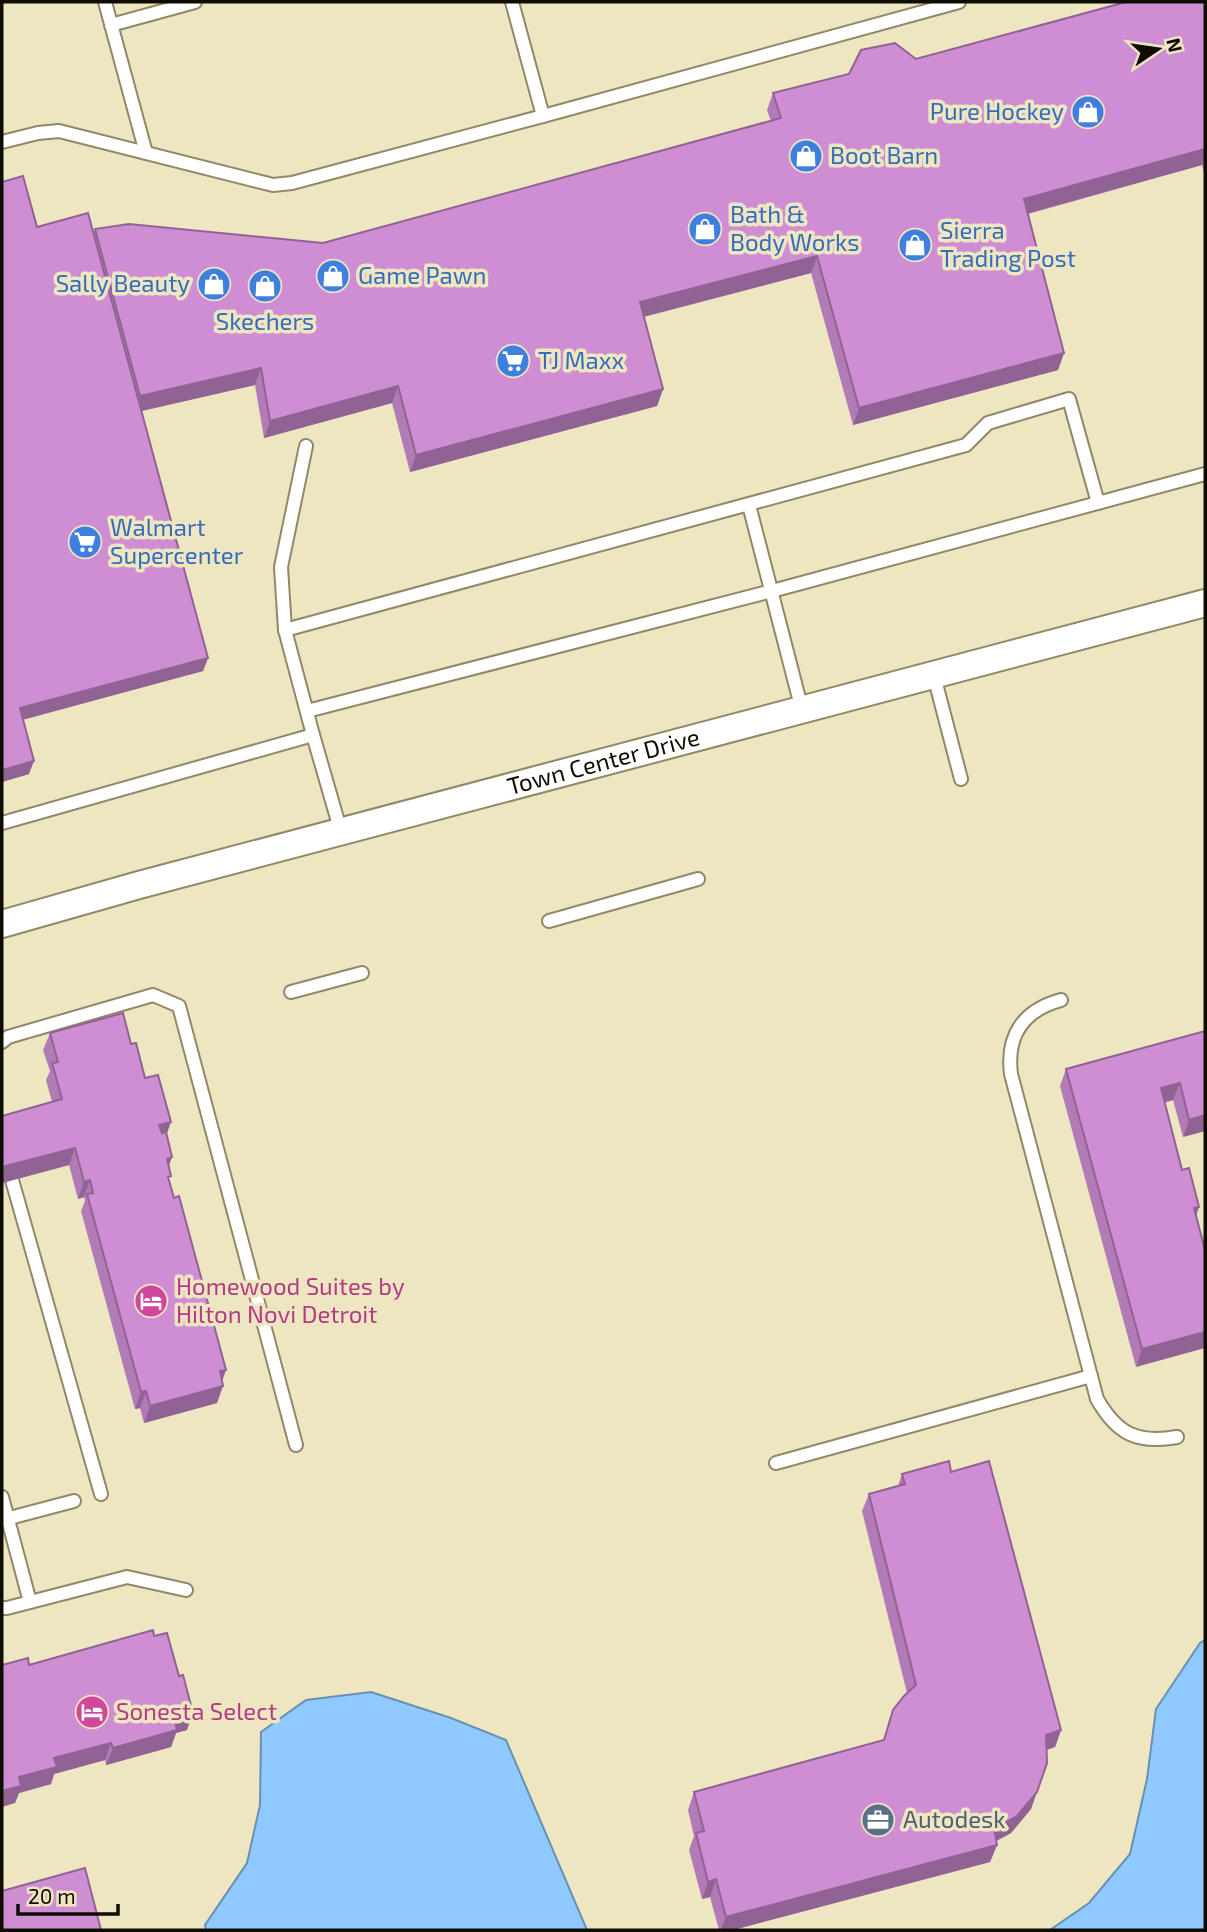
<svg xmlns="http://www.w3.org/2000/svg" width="1207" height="1932" font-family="'Exo 2',sans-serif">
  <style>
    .water { fill: #8fc9ff; stroke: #6990b3; stroke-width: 2 }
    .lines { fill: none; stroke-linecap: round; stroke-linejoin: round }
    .lane-casing { stroke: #908866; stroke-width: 16 }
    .street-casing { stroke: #908866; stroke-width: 30 }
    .lane { stroke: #fff; stroke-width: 12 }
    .street { stroke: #fff; stroke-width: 26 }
    .wall { fill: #b27ab6 }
    .shaded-wall { fill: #916394 }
    .building { fill: #cf8ed4; stroke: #916394; stroke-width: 2 }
    .labels { text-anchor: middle; stroke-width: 7; stroke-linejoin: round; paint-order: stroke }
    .shop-label { font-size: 24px; fill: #366cbe; stroke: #eee6c1; text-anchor: start }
    .street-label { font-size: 24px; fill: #0f0c02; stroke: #eee6c1 }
    .hotel-label { font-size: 24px; fill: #b23c85; stroke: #eee6c1; text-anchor: start }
    .service-label { font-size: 24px; fill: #4e5e75; stroke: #eee6c1; text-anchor: start }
  </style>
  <rect width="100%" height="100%" fill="#eee6c1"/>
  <g class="water">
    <polygon points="1205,1640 1205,1930 1050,1930 1089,1903 1130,1854 1147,1779 1156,1709 1200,1643"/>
    <polygon points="371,1692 451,1718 506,1740 587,1930 206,1930 205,1925 247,1863 260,1805 261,1732 306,1700"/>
  </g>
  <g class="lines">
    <defs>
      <g id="lane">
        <polyline points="105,2 146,153"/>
        <polyline points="512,2 543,116 959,2"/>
        <polyline points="111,25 195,2"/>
        <polyline points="2,142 38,133 59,131 273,185 292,183 543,116"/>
        <polyline points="749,505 802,710"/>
        <polyline points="285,630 281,567 306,446"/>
        <polyline points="934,676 961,779"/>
        <polyline points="307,711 772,591 1205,474"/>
        <polyline points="313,735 285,630 966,445 988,423 1069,399 1098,503"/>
        <polyline points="2,823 313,735 341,832"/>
        <polyline points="549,921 698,879"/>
        <polyline points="291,992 362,973"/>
        <path d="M1061 1000C1024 1010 1006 1035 1011 1074L1097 1399C1117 1434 1137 1444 1177 1437"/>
        <polyline points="2,1042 8,1037 153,995 179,1006 296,1445"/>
        <polyline points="12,1180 101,1494"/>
        <polyline points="776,1463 1091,1376"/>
        <polyline points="2,1497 30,1602"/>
        <polyline points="2,1520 74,1501"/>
        <polyline points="2,1608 7,1608 127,1577 186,1590"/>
      </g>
      <g id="street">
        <path id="s1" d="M2 924 139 885 1205 603"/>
      </g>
    </defs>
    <use href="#lane" class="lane-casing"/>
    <use href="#street" class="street-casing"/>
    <use href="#lane" class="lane"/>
    <use href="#street" class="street"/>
  </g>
  <g class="wall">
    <polygon points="1205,2 1205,176 1202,165 1028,214 1064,353 1058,370 853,425 811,273 644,317 663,389 657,406 410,472 392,403 264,438 255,385 141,411 208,658 203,671 23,719 29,774 2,782 2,182 37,227 94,233 95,229 323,243 771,121 767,110 773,93 916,59"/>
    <polygon points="1205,1031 1205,1131 1183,1137 1173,1100 1164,1103 1182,1170 1199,1207 1136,1367 1060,1086 1066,1069"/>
    <polygon points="50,1033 131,1044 145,1078 166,1134 169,1182 222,1381 217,1403 144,1423 140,1408 135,1409 81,1211 85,1201 84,1197 78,1199 69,1165 2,1183 2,1116 52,1102 46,1080 50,1071 43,1050"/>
    <polygon points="951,1472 1061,1730 1055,1747 1046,1750 1031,1809 1011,1833 996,1841 997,1845 990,1862 733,1930 719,1930 710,1897 702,1899 689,1850 694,1836 688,1810 694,1792 883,1740 907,1693 862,1511 869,1494 898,1486 902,1474"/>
    <polygon points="29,1665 187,1730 176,1733 171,1747 106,1765 105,1760 54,1774 51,1784 19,1793 15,1803"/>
  </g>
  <g class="shaded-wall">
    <polygon points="1205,149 1205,157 1202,165 1018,216 1024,199"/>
    <polygon points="817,256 811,273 634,319 640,302"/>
    <polygon points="1064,353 1058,370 853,425 859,408"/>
    <polygon points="261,368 255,385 133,413 140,396"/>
    <polygon points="398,386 392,403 264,438 270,421"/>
    <polygon points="663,389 657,406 410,472 416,455"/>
    <polygon points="208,658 203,671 15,722 20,708"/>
    <polygon points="34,761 29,774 2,782 2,770"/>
    <polygon points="1180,1083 1173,1100 1154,1105 1161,1088"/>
    <polygon points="1205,1115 1205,1131 1183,1137 1189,1120"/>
    <polygon points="171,1122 165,1139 159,1125"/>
    <polygon points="75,1148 69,1165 2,1183 2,1167"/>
    <polygon points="172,1157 166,1174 167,1159"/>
    <polygon points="90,1180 84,1197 78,1199 84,1182"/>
    <polygon points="1199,1207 1193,1224 1194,1208"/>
    <polygon points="1205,1332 1205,1348 1136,1367 1142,1349"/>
    <polygon points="226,1370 220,1387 220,1371"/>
    <polygon points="223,1386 217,1403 144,1423 150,1406"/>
    <polygon points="146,1391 140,1408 135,1409 141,1392"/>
    <polygon points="193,1713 187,1730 176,1733 171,1747 106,1765 113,1748 174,1718"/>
    <polygon points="1061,1730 1055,1747 1040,1752 1046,1735"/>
    <polygon points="111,1743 105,1760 54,1774 51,1784 19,1793 15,1803 2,1807 2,1791 19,1777 54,1758"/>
    <polygon points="1037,1792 1031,1809 1011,1833 987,1846 994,1829"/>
    <polygon points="997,1845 990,1862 733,1930 721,1930 726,1917"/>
    <polygon points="716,1879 710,1897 702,1899 708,1882"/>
  </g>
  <g class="building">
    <polygon points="1126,2 1205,2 1205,149 1024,199 1064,353 859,408 817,256 640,302 663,389 416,455 398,386 270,421 261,368 140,396 95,229 129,224 323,243 781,118 773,93 849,74 861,50 895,43 916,59"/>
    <polygon points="23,176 37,227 88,213 208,658 20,708 34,761 2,770 2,182"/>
    <polygon points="123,1013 131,1044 136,1043 145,1078 158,1075 171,1122 159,1125 162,1133 166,1132 172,1157 167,1159 171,1176 168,1177 174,1198 179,1196 226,1370 220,1371 223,1386 150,1406 146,1391 141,1392 87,1194 93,1193 90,1180 84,1182 75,1148 2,1167 2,1116 62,1099 52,1063 58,1062 50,1033"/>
    <polygon points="1205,1031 1205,1115 1189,1120 1180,1083 1161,1088 1182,1170 1189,1168 1199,1207 1194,1208 1205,1250 1205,1332 1142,1349 1066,1069"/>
    <polygon points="949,1461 951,1472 989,1461 1061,1730 1046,1735 1047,1763 1037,1792 1017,1816 994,1829 997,1845 726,1917 716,1879 708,1882 696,1833 704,1831 694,1792 884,1740 893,1710 904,1696 916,1685 869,1494 905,1484 902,1474"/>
    <polygon points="153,1630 154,1636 167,1633 179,1676 183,1675 193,1713 174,1718 177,1730 113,1748 111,1743 54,1758 57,1767 19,1777 21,1786 2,1791 2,1665 28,1658 29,1665"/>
    <polygon points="85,1868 101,1930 2,1930 2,1891"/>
  </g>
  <defs>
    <symbol id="shop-disc" viewBox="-11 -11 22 22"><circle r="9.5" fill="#3f7fe0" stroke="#eee6c1"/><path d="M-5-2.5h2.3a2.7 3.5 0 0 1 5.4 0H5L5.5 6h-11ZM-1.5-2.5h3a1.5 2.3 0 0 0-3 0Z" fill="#fff"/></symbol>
    <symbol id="supermarket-disc" viewBox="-11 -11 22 22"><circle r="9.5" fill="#3f7fe0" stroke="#eee6c1"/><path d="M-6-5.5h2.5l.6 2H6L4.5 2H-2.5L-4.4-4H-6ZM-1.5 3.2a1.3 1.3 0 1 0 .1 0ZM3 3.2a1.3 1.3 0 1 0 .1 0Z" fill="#fff"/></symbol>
    <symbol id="hotel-disc" viewBox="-11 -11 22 22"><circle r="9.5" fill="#d1479c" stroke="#eee6c1"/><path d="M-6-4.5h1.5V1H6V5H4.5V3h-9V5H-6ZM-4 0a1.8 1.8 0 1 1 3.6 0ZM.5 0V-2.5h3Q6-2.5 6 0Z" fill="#fff"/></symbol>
    <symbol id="office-disc" viewBox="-11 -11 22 22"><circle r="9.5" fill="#5c6f8a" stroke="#eee6c1"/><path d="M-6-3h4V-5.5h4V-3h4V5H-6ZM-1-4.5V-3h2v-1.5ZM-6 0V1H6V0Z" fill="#fff"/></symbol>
  </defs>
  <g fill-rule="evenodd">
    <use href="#shop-disc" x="1069" y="93" width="38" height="38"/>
    <use href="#shop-disc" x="787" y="137" width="38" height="38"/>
    <use href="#shop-disc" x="686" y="210" width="38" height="38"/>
    <use href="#shop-disc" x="896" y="226" width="38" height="38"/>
    <use href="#shop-disc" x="314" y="257" width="38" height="38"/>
    <use href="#shop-disc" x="195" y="265" width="38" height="38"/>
    <use href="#shop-disc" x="246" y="267" width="38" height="38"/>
    <use href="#supermarket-disc" x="494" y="342" width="38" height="38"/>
    <use href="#supermarket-disc" x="66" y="523" width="38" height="38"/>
    <use href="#hotel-disc" x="132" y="1282" width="38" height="38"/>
    <use href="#hotel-disc" x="73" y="1693" width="38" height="38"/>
    <use href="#office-disc" x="859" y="1801" width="38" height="38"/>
  </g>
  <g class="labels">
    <g class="shop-label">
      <text x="1064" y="120" text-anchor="end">Pure Hockey</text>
      <text x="830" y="164">Boot Barn</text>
      <text x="730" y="223">Bath &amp;<tspan x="730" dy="28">Body Works</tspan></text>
      <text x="940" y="239">Sierra<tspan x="940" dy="28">Trading Post</tspan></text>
      <text x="358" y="284">Game Pawn</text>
      <text x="190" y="292" text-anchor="end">Sally Beauty</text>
      <text x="265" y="330" text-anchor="middle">Skechers</text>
      <text x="538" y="369">TJ Maxx</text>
      <text x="110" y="536">Walmart<tspan x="110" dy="28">Supercenter</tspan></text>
    </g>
    <g class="street-label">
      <text dy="8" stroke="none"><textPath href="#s1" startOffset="623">Town Center Drive</textPath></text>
    </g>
    <g class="hotel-label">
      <text x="176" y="1295">Homewood Suites by<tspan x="176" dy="28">Hilton Novi Detroit</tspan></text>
      <text x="116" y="1720">Sonesta Select</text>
    </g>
    <g class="service-label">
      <text x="903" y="1828">Autodesk</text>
    </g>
  </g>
  <rect width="1207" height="1932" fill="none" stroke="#0f0c02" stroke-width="7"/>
  <g transform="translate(1158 49) rotate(77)" stroke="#eee6c1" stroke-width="5" paint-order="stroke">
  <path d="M0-5L12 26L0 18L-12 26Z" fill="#0f0c02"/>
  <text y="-10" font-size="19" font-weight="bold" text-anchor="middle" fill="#0f0c02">N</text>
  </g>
  <path d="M18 1904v10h100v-10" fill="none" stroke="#0f0c02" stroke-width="3.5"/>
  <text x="28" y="1904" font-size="21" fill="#0f0c02" stroke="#eee6c1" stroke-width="5" paint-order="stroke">20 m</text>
</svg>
